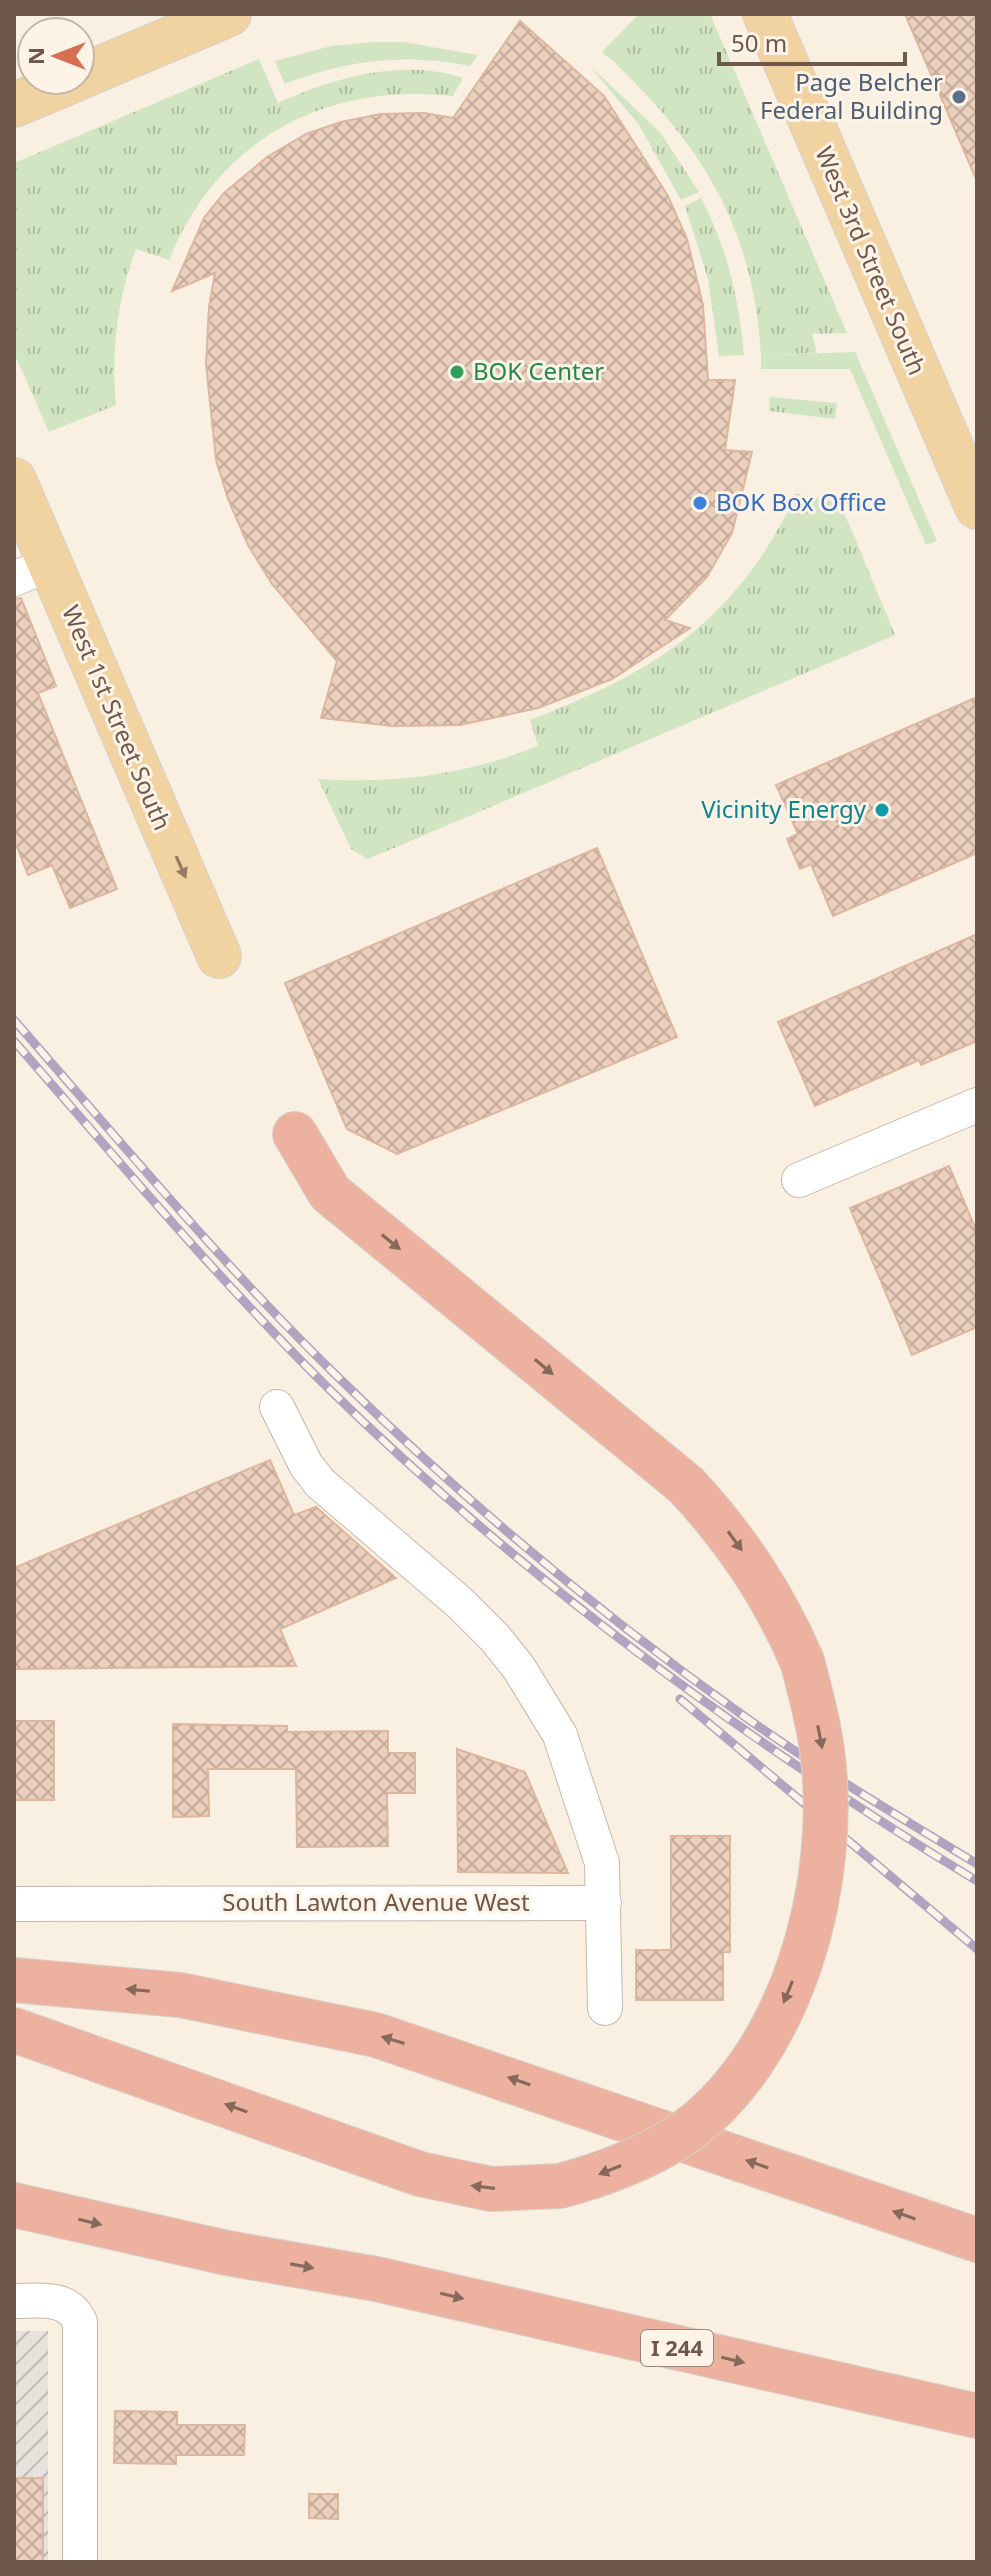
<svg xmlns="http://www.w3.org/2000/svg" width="991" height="2576" font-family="'Noto Sans',sans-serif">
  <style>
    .industrial { fill: url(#industrial-furrows) }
    .grass { fill: url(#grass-tufts) }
    .garden { fill: #d1e5c3 }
    .building { fill: url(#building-cross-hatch); stroke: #dcb69f; stroke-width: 2 }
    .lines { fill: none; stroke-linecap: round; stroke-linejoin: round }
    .minor-casing { stroke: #c8b7aa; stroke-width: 36 }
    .major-casing { stroke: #d6d0cd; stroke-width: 46 }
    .highway-casing { stroke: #d6d0cd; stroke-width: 46 }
    .minor { stroke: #fff; stroke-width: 34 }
    .major { stroke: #f1d2a1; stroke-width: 44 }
    .highway { stroke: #edb29f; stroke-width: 44 }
    .rail-casing { stroke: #b2a3c0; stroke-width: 9 }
    .rail { stroke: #fdf4e7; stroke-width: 6; stroke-dasharray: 18; stroke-linecap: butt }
    .highway-bridge-casing { stroke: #d6d0cd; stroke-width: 46; stroke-linecap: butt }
    .highway-bridge { stroke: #edb29f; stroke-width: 44 }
    .oneway { fill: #957c65 }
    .oneway2 { fill: #87695c }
    .service-dot { fill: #5c6f8a; stroke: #fdf4e7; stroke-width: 3 }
    .leisure-dot { fill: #2e9e5b; stroke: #fdf4e7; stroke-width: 3 }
    .shop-dot { fill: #3f7fe0; stroke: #fdf4e7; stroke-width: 3 }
    .culture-dot { fill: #0f9aa8; stroke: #fdf4e7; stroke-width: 3 }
    .labels { text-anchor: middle; stroke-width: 6; stroke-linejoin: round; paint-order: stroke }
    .shield { fill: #fdf4e7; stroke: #99867a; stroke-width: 2 }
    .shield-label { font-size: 22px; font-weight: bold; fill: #6e574b }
    .service-label { font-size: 24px; fill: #4e5e75; stroke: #fdf4e7; text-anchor: end }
    .street-label { font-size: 24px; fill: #6e574b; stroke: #fdf4e7 }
    .leisure-label { font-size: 24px; fill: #27864d; stroke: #fdf4e7; text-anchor: start }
    .shop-label { font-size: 24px; fill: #366cbe; stroke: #fdf4e7; text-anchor: start }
    .culture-label { font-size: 24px; fill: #0d838f; stroke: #fdf4e7; text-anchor: end }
  </style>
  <defs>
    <pattern id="industrial-furrows" width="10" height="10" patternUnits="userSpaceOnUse" patternTransform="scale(2)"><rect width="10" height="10" fill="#e8e2dd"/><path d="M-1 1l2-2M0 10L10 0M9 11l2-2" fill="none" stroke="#c0bab5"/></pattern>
    <pattern id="grass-tufts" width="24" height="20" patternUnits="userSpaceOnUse" patternTransform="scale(2)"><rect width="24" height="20" fill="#d1e5c3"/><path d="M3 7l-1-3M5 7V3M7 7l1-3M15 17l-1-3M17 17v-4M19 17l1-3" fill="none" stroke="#aebca0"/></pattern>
    <pattern id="building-cross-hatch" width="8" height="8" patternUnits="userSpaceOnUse" patternTransform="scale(2)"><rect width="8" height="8" fill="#ebcfbd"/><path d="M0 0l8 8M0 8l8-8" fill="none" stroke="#c3ab9c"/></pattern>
  </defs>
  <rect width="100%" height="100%" fill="#f9f0e2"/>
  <rect class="industrial" x="14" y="2331" width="34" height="231"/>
  <g class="grass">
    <path d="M663 14H710L847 333 812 334 817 353 761 355C753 227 703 147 613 61Z"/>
    <path d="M259 59 278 103C333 78 402 58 463 78L453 96C325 82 218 139 169 260L136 249C117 300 111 351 116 405L49 432 14 353V163Z"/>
    <polygon points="589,65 660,132 699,192 681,200 639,125"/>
    <path d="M701 198C727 247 739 299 744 355L719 356 708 279 685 206Z"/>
    <polygon points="770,397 837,403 835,419 769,411"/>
    <path d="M792 503 852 531 895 635 368 859 351 849 318 779C397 784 464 775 538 746L530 720C652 673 732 624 792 503Z"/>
  </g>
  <g class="garden">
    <polygon points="639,14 663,14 613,61 602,52"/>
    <path d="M374 42H403L478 55 470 66C406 53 345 60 285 84L275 61 331 46Z"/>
    <polygon points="855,352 937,541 926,545 850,369 761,369 761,355"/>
    <polygon points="795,493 839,503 852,531 792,503"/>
  </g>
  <g class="building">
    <polygon points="905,14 977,14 977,181"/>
    <polygon points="520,21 604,96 668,196 687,239 703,305 708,380 735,380 725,450 752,452 732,533 707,577 665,620 690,628 612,679 538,708 460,725 392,726 321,718 337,661 272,584 248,545 228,499 216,460 206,364 209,307 215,273 172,291 204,218 224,193 267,157 306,134 341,122 381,114 424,113 453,118"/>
    <polygon points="21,598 56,686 38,693 117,889 70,908 52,865 28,875 14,839 14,599"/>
    <polygon points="977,697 977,853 833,916 811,864 800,869 787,839 798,834 776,785"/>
    <polygon points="597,848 677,1037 397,1154 347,1129 285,983"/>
    <polygon points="977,934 977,1041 921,1065 919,1060 815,1106 778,1022"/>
    <polygon points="949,1166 977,1232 977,1327 912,1355 850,1208"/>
    <polygon points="270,1460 294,1515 316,1507 396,1578 280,1629 296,1666 14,1669 14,1568"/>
    <rect x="14" y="1721" width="40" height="79"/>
    <polygon points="173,1724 287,1726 287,1732 388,1731 388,1753 415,1753 415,1793 387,1793 388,1846 297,1847 296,1769 208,1769 209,1816 173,1817"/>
    <polygon points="457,1749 525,1772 568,1873 458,1872"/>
    <polygon points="671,1836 730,1836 730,1952 723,1952 723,2000 636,2000 636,1950 671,1950"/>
    <polygon points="115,2411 177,2412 177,2425 245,2425 244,2455 176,2455 176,2464 114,2463"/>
    <rect x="14" y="2478" width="29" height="84"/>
    <polygon points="309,2494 338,2494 338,2519 309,2518"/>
  </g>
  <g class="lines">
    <defs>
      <g id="minor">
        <polyline points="14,579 49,564"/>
        <polyline points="799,1180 977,1105"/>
        <polyline points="277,1407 306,1465 320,1483 460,1603 495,1638 519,1668 560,1735 602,1863 605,2008"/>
        <polyline points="14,1904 604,1903"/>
        <path d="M14 2301C39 2301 68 2295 80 2322V2562"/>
      </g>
      <g id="major">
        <polyline points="765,14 977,507"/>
        <polyline points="80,77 229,14"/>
        <polyline points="14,105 74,80"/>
        <polyline points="14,480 219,956"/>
      </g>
      <g id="highway">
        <path d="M295 1134 330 1193 686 1485C736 1539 773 1594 802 1661"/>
        <polyline points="14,1980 180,1995 376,2035 977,2240"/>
        <polyline points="14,2030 420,2174 491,2189 560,2186"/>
        <polyline points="14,2205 227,2253 376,2279 977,2416"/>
      </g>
    </defs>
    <use href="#minor" class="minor-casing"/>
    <use href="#major" class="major-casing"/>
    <use href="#highway" class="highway-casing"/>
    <use href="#minor" class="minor"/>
    <use href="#major" class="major"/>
    <use href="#highway" class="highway"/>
    <defs>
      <g id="rail">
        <path d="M14 1020C120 1141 224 1267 340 1379 466 1502 604 1617 748 1719 822 1771 900 1817 977 1864"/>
        <path d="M14 1041C116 1158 216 1277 326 1386 522 1578 743 1739 977 1881"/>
        <polyline points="680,1699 977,1949"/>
      </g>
    </defs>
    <use href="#rail" class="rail-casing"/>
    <use href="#rail" class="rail"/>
    <defs>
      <path id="highway-bridge" d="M560 2186C601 2175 642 2160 678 2137 793 2060 840 1881 822 1750 818 1720 810 1690 802 1661"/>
    </defs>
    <use href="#highway-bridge" class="highway-bridge-casing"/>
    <use href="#highway-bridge" class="highway-bridge"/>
  </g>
  <defs><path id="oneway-solid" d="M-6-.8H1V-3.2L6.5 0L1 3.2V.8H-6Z" transform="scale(2)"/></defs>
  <use class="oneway" href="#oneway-solid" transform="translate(181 867) rotate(66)"/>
  <g class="oneway2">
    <use href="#oneway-solid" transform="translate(391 1242) rotate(39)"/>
    <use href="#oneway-solid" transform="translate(544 1367) rotate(40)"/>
    <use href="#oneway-solid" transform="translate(735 1541) rotate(54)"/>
    <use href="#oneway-solid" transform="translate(820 1737) rotate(79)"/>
    <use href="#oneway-solid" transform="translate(138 1990) rotate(-174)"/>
    <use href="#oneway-solid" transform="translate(788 1992) rotate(112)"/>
    <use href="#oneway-solid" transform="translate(393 2040) rotate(-163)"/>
    <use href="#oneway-solid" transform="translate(519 2081) rotate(-161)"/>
    <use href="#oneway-solid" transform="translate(236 2108) rotate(-160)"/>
    <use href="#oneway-solid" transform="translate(757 2164) rotate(-161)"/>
    <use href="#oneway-solid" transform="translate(610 2170) rotate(158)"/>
    <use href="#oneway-solid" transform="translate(483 2187) rotate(-173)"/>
    <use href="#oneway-solid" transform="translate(904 2215) rotate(-161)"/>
    <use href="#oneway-solid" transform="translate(90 2222) rotate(13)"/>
    <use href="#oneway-solid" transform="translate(302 2266) rotate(10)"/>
    <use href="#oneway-solid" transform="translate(452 2296) rotate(13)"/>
    <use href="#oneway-solid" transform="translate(733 2360) rotate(13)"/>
  </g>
  <circle class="service-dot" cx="959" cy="97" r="8"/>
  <circle class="leisure-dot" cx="457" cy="372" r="8"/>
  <circle class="shop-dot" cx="700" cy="503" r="8"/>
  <circle class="culture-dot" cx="882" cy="810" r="8"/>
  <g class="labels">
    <rect class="shield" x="641" y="2330" width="72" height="36" rx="6"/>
    <g class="shield-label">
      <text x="677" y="2356">I 244</text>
    </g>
    <g class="service-label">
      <text x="943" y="91">Page Belcher<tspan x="943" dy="28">Federal Building</tspan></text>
    </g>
    <g class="street-label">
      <text transform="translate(870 261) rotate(67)" y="8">West 3rd Street South</text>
      <text transform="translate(116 718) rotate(67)" y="8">West 1st Street South</text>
      <text x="376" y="1911">South Lawton Avenue West</text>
    </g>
    <g class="leisure-label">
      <text x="473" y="380">BOK Center</text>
    </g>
    <g class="shop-label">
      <text x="716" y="511">BOK Box Office</text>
    </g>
    <g class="culture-label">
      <text x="866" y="818">Vicinity Energy</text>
    </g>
  </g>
  <rect width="991" height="2576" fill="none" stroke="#6e574b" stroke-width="32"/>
  <g transform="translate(56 56) rotate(270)"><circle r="38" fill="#fdf4e7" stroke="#c4b5a9" stroke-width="2"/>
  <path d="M0-6L14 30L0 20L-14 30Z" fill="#d66f54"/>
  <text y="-12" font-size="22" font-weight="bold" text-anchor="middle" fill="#6e574b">N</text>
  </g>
  <path d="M719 52v12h186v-12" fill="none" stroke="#6e574b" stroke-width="4"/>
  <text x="731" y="52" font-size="24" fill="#6e574b" stroke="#fdf4e7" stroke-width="6" paint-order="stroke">50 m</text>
</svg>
